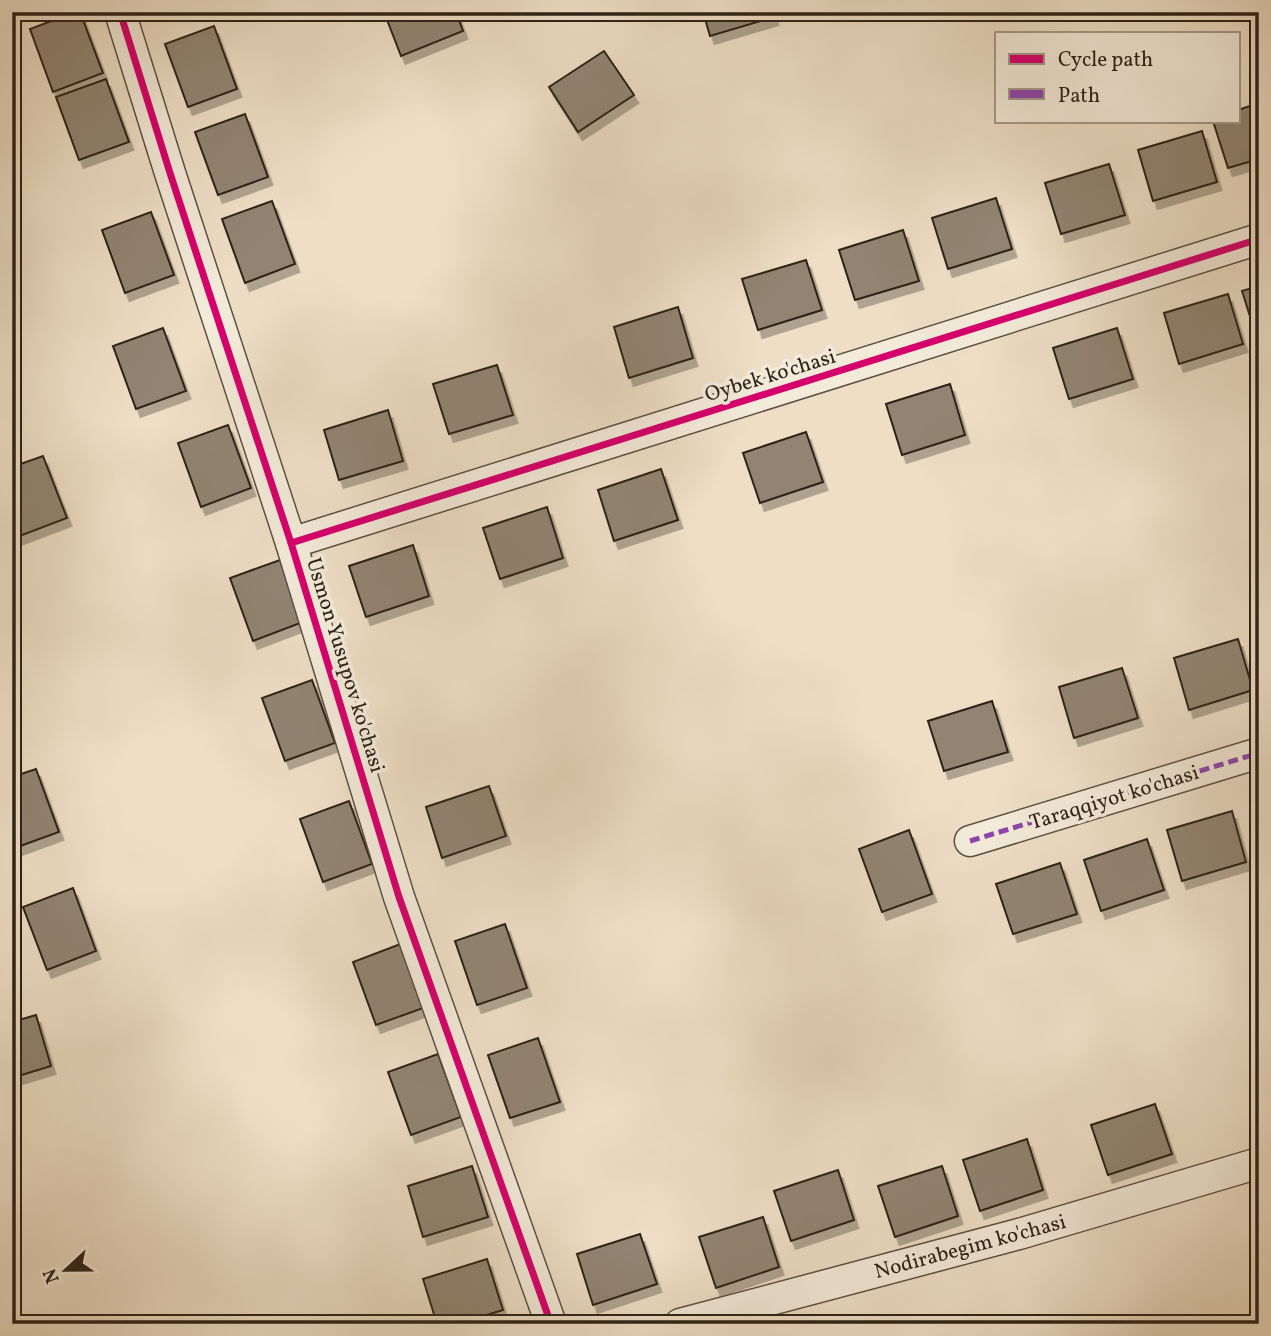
<svg xmlns="http://www.w3.org/2000/svg" width="1271" height="1336" font-family="Vollkorn,serif">
  <style>
    .building { fill: #918472; stroke: #2d2218; stroke-width: 2; filter: url(#shadow) }
    .lines { fill: none; stroke-linecap: round; stroke-linejoin: round }
    .street-casing { stroke: #5d5143; stroke-width: 33 }
    .street { stroke: #f3ead9; stroke-width: 30 }
    .quiet { stroke: #8e44ad; stroke-width: 5; stroke-dasharray: 10 5; stroke-linecap: butt }
    .cycleway-casing { stroke: #f3ead9; stroke-width: 11 }
    .cycleway { stroke: #d6006c; stroke-width: 7 }
    .labels { text-anchor: middle; stroke-width: 7; stroke-linejoin: round; paint-order: stroke }
    .street-label { font-size: 21px; fill: #2d2218; stroke: #f3ead9 }
  </style>
  <defs>
    <filter id="shadow"><feDropShadow dx="4.5" dy="8" stdDeviation="0" flood-color="#0004"/></filter>
  </defs>
  <rect width="100%" height="100%" fill="#eddec5"/>
  <filter id="stains"><feTurbulence type="fractalNoise" baseFrequency=".00286" numOctaves="4"/><feColorMatrix values="0 0 0 0 .2 0 0 0 0 .09 0 0 0 0 .02 0 0 0 .5 -.17"/></filter>
  <radialGradient id="worn" r=".72"><stop offset=".6" stop-color="#630" stop-opacity="0"/><stop offset="1" stop-color="#630" stop-opacity=".3"/></radialGradient>
  <g class="building">
    <polygon points="75,12 80,12 103,73 53,92 30,29"/>
    <polygon points="384,12 456,12 463,31 401,56"/>
    <polygon points="703,12 772,12 774,17 710,36"/>
    <polygon points="214,26 237,89 188,107 165,44"/>
    <polygon points="604,51 634,95 578,132 549,87"/>
    <polygon points="106,79 129,142 79,160 56,97"/>
    <polygon points="1259,103 1259,159 1228,168 1213,121 1238,121 1238,110"/>
    <polygon points="245,114 268,177 218,195 195,132"/>
    <polygon points="1202,131 1217,182 1153,201 1138,150"/>
    <polygon points="1109,164 1125,215 1061,234 1045,183"/>
    <polygon points="996,198 1012,249 948,269 932,218"/>
    <polygon points="272,201 295,264 245,283 222,219"/>
    <polygon points="151,212 174,275 125,293 102,230"/>
    <polygon points="903,230 919,281 855,300 839,250"/>
    <polygon points="806,260 822,310 758,330 742,279"/>
    <polygon points="1259,286 1259,341 1258,342 1242,291"/>
    <polygon points="1228,294 1243,344 1179,364 1164,313"/>
    <polygon points="678,307 693,358 629,378 614,327"/>
    <polygon points="163,328 186,391 136,409 113,346"/>
    <polygon points="1117,328 1133,379 1069,399 1053,348"/>
    <polygon points="497,365 513,415 449,434 433,384"/>
    <polygon points="950,384 965,435 902,455 886,404"/>
    <polygon points="388,410 403,461 339,480 324,430"/>
    <polygon points="228,425 251,488 201,507 178,443"/>
    <polygon points="806,432 823,482 760,503 743,453"/>
    <polygon points="43,456 67,518 17,537 12,524 12,467"/>
    <polygon points="661,469 678,520 614,541 598,490"/>
    <polygon points="547,507 563,558 500,579 483,528"/>
    <polygon points="413,545 429,596 366,617 349,566"/>
    <polygon points="280,560 303,622 253,641 230,578"/>
    <polygon points="1238,639 1253,690 1189,710 1174,658"/>
    <polygon points="1122,668 1138,718 1074,738 1059,687"/>
    <polygon points="312,680 335,743 285,761 262,698"/>
    <polygon points="992,701 1008,752 944,771 928,721"/>
    <polygon points="36,769 59,832 12,849 12,777"/>
    <polygon points="489,786 506,836 442,858 426,807"/>
    <polygon points="349,801 372,864 323,882 300,819"/>
    <polygon points="1259,801 1259,832 1250,803"/>
    <polygon points="1232,811 1246,862 1182,881 1167,830"/>
    <polygon points="909,830 932,894 882,912 859,849"/>
    <polygon points="1147,839 1164,890 1101,911 1084,860"/>
    <polygon points="1060,863 1077,914 1013,934 996,884"/>
    <polygon points="73,888 96,951 47,970 23,907"/>
    <polygon points="505,924 527,988 477,1005 455,941"/>
    <polygon points="403,943 426,1007 376,1025 353,962"/>
    <polygon points="36,1015 51,1066 12,1078 12,1022"/>
    <polygon points="538,1038 560,1102 510,1118 488,1055"/>
    <polygon points="438,1054 461,1117 411,1135 388,1072"/>
    <polygon points="1155,1104 1172,1154 1108,1175 1091,1125"/>
    <polygon points="1027,1139 1043,1190 980,1211 963,1160"/>
    <polygon points="472,1166 488,1217 423,1237 408,1186"/>
    <polygon points="942,1166 958,1216 895,1237 878,1186"/>
    <polygon points="838,1170 854,1220 791,1241 774,1191"/>
    <polygon points="763,1217 779,1267 716,1288 699,1237"/>
    <polygon points="640,1234 657,1284 593,1305 577,1254"/>
    <polygon points="487,1259 503,1310 457,1324 437,1324 423,1279"/>
  </g>
  <g class="lines">
    <defs>
      <g id="street">
        <polyline points="120,12 170,173 291,543 399,897 551,1324"/>
        <polyline points="291,543 1259,239"/>
        <polyline points="970,841 1259,753"/>
        <polyline points="680,1324 1019,1234 1259,1163"/>
      </g>
    </defs>
    <use href="#street" class="street-casing"/>
    <use href="#street" class="street"/>
    <polyline class="quiet" points="970,841 1259,753"/>
    <defs>
      <g id="cycleway">
        <polyline points="120,12 170,173 291,543 399,897 551,1324"/>
        <polyline points="291,543 1259,239"/>
      </g>
    </defs>
    <use href="#cycleway" class="cycleway-casing"/>
    <use href="#cycleway" class="cycleway"/>
  </g>
  <g class="labels">
    <g class="street-label">
      <text transform="translate(770 375) rotate(-17)" y="7">Oybek ko'chasi</text>
      <text transform="translate(346 665) rotate(73)" y="7">Usmon Yusupov ko'chasi</text>
      <text transform="translate(1114 797) rotate(-17)" y="7">Taraqqiyot ko'chasi</text>
      <text transform="translate(970 1246) rotate(-15)" y="7">Nodirabegim ko'chasi</text>
    </g>
  </g>
  <rect width="1271" height="1336" fill="none" stroke="#eddec5" stroke-width="42"/>
  <rect x="14" y="14" width="1243" height="1308" fill="none" stroke="#2d2218" stroke-width="3.5"/>
  <rect x="21" y="21" width="1229" height="1294" fill="none" stroke="#2d2218" stroke-width="2"/>
  <rect x="995" y="32" width="245" height="91" fill="#f3ead9" stroke="#a49a8c" stroke-width="2"/>
  <rect x="1009" y="54" width="35" height="10" fill="#d6006c" stroke="#a49a8c" stroke-width="2"/>
  <text x="1058" y="66" font-size="21" fill="#2d2218">Cycle path</text>
  <rect x="1009" y="89" width="35" height="10" fill="#8e44ad" stroke="#a49a8c" stroke-width="2"/>
  <text x="1058" y="102" font-size="21" fill="#2d2218">Path</text>
  <g transform="translate(66 1270) rotate(248)" stroke="#f3ead9" stroke-width="5" paint-order="stroke">
  <path d="M0-5L12 26L0 18L-12 26Z" fill="#2d2218"/>
  <text y="-10" font-size="19" font-weight="bold" text-anchor="middle" fill="#2d2218">N</text>
  </g>
  <rect width="100%" height="100%" filter="url(#stains)"/>
  <rect width="100%" height="100%" fill="url(#worn)"/>
</svg>
